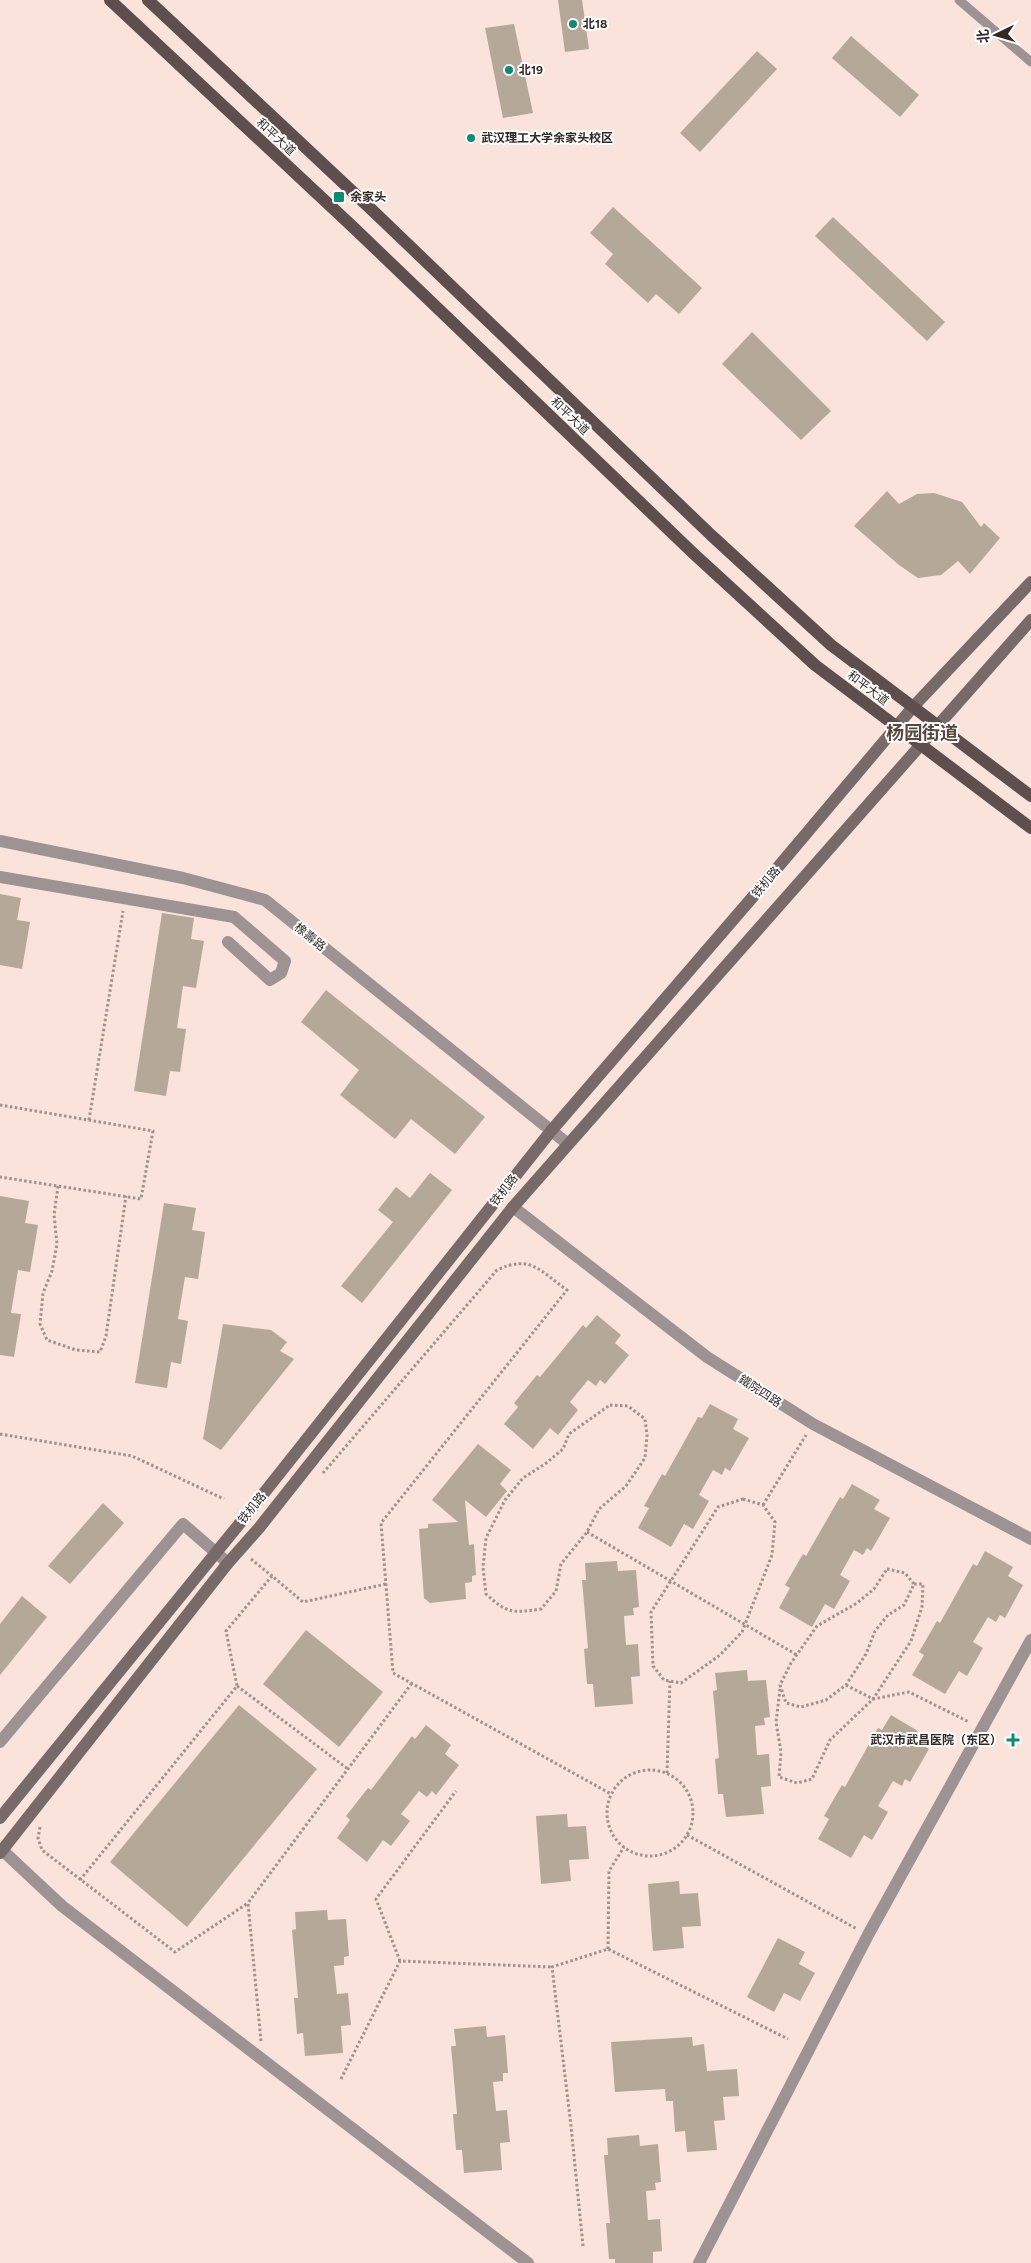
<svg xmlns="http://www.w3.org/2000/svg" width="1031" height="2263" font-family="Figtree,'Noto Sans SC',sans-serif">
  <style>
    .building { fill: #b6a899 }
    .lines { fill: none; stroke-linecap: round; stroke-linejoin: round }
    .path { stroke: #a1918b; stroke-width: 3; stroke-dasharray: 2.5 2.5; stroke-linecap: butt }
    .lane { stroke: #9d9393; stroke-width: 9 }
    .street { stroke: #9d9393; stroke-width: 12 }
    .secondary { stroke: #796a6a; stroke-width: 12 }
    .primary { stroke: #5f4e4e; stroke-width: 12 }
    .poi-dot { fill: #098c72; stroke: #fff; stroke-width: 2 }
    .labels { text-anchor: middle; stroke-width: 4; stroke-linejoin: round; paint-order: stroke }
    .poi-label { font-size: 12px; font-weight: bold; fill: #312926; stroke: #fff; text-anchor: start }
    .street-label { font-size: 12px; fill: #312926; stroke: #fff }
    .district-label { font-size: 18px; font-weight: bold; fill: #58473f; stroke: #fff }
  </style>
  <rect width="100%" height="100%" fill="#f9e3da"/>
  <g class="building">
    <polygon points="558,0 582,0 589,49 565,52"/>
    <polygon points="514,24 533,113 503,118 485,28"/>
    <polygon points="851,36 919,95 900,117 832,58"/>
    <polygon points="757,51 777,69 700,152 680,133"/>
    <polygon points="613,207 702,288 679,314 656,294 648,303 605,264 613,254 590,233"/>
    <polygon points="833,217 945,322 927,341 815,236"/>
    <polygon points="752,332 831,411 801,440 722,364"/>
    <polygon points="887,491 899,504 917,494 934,493 962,502 981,527 984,523 1000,538 970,574 958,561 941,575 918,578 899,565 854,526"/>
    <polygon points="0,894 21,898 17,920 30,922 22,969 0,965"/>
    <polygon points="162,913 194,918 191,939 204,941 196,988 183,986 177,1028 186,1029 180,1072 170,1071 166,1096 134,1091"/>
    <polygon points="326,990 485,1117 455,1154 411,1119 395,1139 340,1095 359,1070 301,1022"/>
    <polygon points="430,1173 452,1190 362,1303 341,1286 393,1222 378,1210 396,1187 410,1198"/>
    <polygon points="0,1196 29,1201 25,1223 38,1225 30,1272 18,1270 11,1313 21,1314 14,1357 0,1355"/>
    <polygon points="164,1203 196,1208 192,1230 205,1232 198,1279 185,1277 178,1319 188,1321 181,1364 171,1362 167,1388 135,1383"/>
    <polygon points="597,1315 621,1335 615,1343 629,1355 605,1384 600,1380 596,1386 588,1380 570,1402 578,1410 558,1435 550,1428 533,1449 504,1424 518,1407 514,1403 537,1375 540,1377 583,1325 586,1328"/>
    <polygon points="223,1324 271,1330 287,1342 280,1351 294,1359 221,1450 203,1439"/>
    <polygon points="710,1404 738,1419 733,1429 749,1438 730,1471 725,1468 722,1475 713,1470 699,1495 709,1501 693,1529 684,1524 671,1547 638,1528 649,1508 644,1506 662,1474 665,1476 698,1417 702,1418"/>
    <polygon points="478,1444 511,1470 500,1484 507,1491 486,1517 465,1500 469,1545 474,1544 476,1575 472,1576 472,1582 465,1583 466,1599 430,1603 424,1598 419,1529 428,1528 428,1524 458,1522 432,1500"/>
    <polygon points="852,1484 880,1500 874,1509 890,1518 871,1551 867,1548 863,1555 854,1550 840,1575 850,1581 834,1609 825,1604 812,1627 779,1608 790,1588 785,1585 803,1554 806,1556 840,1497 843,1499"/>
    <polygon points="103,1503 124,1523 70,1584 48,1566"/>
    <polygon points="985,1551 1013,1567 1008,1576 1023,1585 1005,1618 1000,1615 996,1622 988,1617 973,1642 983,1648 967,1676 959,1671 945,1694 912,1675 924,1655 919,1652 937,1621 940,1623 973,1564 977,1566"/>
    <polygon points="617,1561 618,1571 636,1570 639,1607 633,1608 634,1615 624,1616 626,1645 638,1644 640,1676 631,1677 633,1704 595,1707 593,1684 587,1684 584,1649 588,1648 582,1580 586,1580 585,1563"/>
    <polygon points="22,1596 47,1617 0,1675 0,1624"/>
    <polygon points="306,1630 383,1692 339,1747 263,1684"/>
    <polygon points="747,1670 748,1681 766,1680 770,1717 764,1718 765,1725 755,1726 757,1755 769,1754 771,1786 761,1787 764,1814 726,1817 723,1794 718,1794 715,1759 719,1758 713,1691 717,1690 715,1673"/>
    <polygon points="239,1705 317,1769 187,1927 110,1862"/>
    <polygon points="891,1715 918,1731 913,1740 929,1749 910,1782 905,1779 902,1786 893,1781 878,1806 888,1812 872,1840 864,1835 851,1858 818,1839 829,1819 824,1816 842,1785 845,1787 878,1728 882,1730"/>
    <polygon points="426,1725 451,1745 445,1754 459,1765 436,1795 432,1791 427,1797 419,1791 401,1814 410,1821 391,1846 383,1840 367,1862 337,1838 350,1820 346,1816 368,1788 371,1790 412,1736 415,1739"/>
    <polygon points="567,1814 568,1827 586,1826 589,1859 569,1860 571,1881 541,1884 536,1816"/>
    <polygon points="679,1881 680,1894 698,1893 701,1926 682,1927 684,1948 653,1951 648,1884"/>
    <polygon points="327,1910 328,1920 346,1919 349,1956 344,1957 344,1965 334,1966 337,1994 348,1993 351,2025 341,2026 343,2053 305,2056 303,2033 297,2034 294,1998 298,1998 292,1930 296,1929 295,1912"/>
    <polygon points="778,1938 805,1952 799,1964 815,1973 800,2001 784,1993 774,2012 747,1997"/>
    <polygon points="486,2026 487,2037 505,2035 508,2073 503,2073 503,2081 493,2082 496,2111 507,2110 510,2142 500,2143 502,2170 464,2173 462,2150 456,2150 453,2114 457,2114 451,2046 456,2046 454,2029"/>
    <polygon points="692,2037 693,2046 704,2044 707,2071 737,2069 739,2096 723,2097 725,2120 714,2121 717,2150 687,2152 685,2131 675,2132 673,2101 666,2101 665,2089 615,2092 611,2042"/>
    <polygon points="639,2135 640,2146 658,2144 661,2182 655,2183 656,2190 646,2191 648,2220 660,2219 662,2251 653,2252 653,2263 615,2263 615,2259 609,2259 606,2223 610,2223 604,2155 608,2155 607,2138"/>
  </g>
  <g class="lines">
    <g class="path">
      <polyline points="0,1105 153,1131 141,1199 0,1177"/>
      <polyline points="89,1120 123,911"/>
      <polyline points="58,1186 54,1215 57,1244 52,1271 43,1293 40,1324 47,1340 76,1350 100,1352 106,1336 126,1196"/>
      <path d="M610 1405 628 1406 645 1419 647 1435 645 1458 626 1486 599 1509 587 1532 561 1564 556 1591 541 1609C512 1613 508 1614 486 1594L483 1567 486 1538 505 1500 523 1478 545 1464 563 1449 569 1434Z"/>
      <polyline points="0,1434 132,1456 224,1499"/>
      <path d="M323 1473 497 1270C531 1254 540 1271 567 1290L381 1523 393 1673 611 1794"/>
      <polygon points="743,1499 763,1505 775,1522 772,1555 742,1632 720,1655 681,1683 664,1680 653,1666 651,1612 718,1507"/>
      <polyline points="763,1505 806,1435"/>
      <polyline points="587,1532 797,1655"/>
      <polyline points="251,1559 272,1576"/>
      <polygon points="887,1569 905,1573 914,1584 904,1605 888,1615 875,1631 866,1654 846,1685 826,1700 801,1707 786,1703 780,1685 791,1663 817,1626 857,1603 874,1589"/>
      <polyline points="846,1685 873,1699 909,1692 969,1722"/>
      <polyline points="237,1686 348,1769"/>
      <polyline points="780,1689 776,1722 781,1752 779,1777 797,1783 812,1779 830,1740 873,1699 911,1641 922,1607 923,1584 914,1584"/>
      <circle cx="650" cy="1813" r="43"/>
      <polyline points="667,1773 670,1681"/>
      <polyline points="40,1827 38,1838 42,1850 175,1952 248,1903"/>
      <polyline points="687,1835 857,1929"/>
      <polyline points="80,1880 237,1686 226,1631 272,1576 303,1602 386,1584"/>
      <polyline points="608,1949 609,1871 624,1847"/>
      <polyline points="400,1961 376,1899 456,1791"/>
      <polyline points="261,2041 248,1903 412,1683"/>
      <polyline points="341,2079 400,1961 552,1967"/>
      <polyline points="583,2246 571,2126 552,1967 608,1949 788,2039"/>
    </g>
    <polyline class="lane" points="959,0 1031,62"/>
    <g class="street">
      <polyline points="0,841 183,878 265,900 568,1144"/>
      <polyline points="0,877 234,917 285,961 281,973 270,980 228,942"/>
      <polyline points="513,1207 707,1357 813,1424 1031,1539"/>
      <polyline points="0,1742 183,1524 228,1563"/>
      <polyline points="2,1850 62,1906 528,2263"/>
      <polyline points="699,2263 868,1935 1031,1640"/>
    </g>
    <g class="secondary">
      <polyline points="0,1818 245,1517 551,1131 751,899 913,707 1031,582"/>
      <polyline points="0,1853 228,1563 259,1528 513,1207 1031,620"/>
    </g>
    <g class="primary">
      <polyline points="110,0 354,228 694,554 815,665 1031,828"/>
      <polyline points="148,0 371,209 711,535 831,645 1031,796"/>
    </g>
  </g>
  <g class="poi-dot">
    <circle cx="573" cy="24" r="5"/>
    <circle cx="509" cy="70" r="5"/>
    <circle cx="471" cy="138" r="5"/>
    <rect x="333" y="191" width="12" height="12" rx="2.5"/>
    <path d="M1010.5 1732.5h5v5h5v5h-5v5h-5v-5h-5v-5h5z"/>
  </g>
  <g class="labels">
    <g class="poi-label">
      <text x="583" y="28">北18</text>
      <text x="519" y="74">北19</text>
      <text x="481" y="142">武汉理工大学余家头校区</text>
      <text x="350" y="201">余家头</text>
      <text x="1002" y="1744" text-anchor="end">武汉市武昌医院（东区）</text>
    </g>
    <g class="street-label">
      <text transform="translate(276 137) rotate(43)" y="4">和平大道</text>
      <text transform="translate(570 416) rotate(44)" y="4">和平大道</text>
      <text transform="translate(868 688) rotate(37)" y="4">和平大道</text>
      <text transform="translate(766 882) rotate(-50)" y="4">铁机路</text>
      <text transform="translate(310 937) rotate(39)" y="4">橡壽路</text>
      <text transform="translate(504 1190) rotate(-52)" y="4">铁机路</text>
      <text transform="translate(760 1391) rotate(33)" y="4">鐵院四路</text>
      <text transform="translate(252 1508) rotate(-51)" y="4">铁机路</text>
    </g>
    <g class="district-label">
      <text x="922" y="739">杨园街道</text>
    </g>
  </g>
  <g transform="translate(996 35) rotate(265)" stroke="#ffffff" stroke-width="4" paint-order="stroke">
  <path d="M0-4L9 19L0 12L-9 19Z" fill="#312926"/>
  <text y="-8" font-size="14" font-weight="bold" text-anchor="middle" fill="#312926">北</text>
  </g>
</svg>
